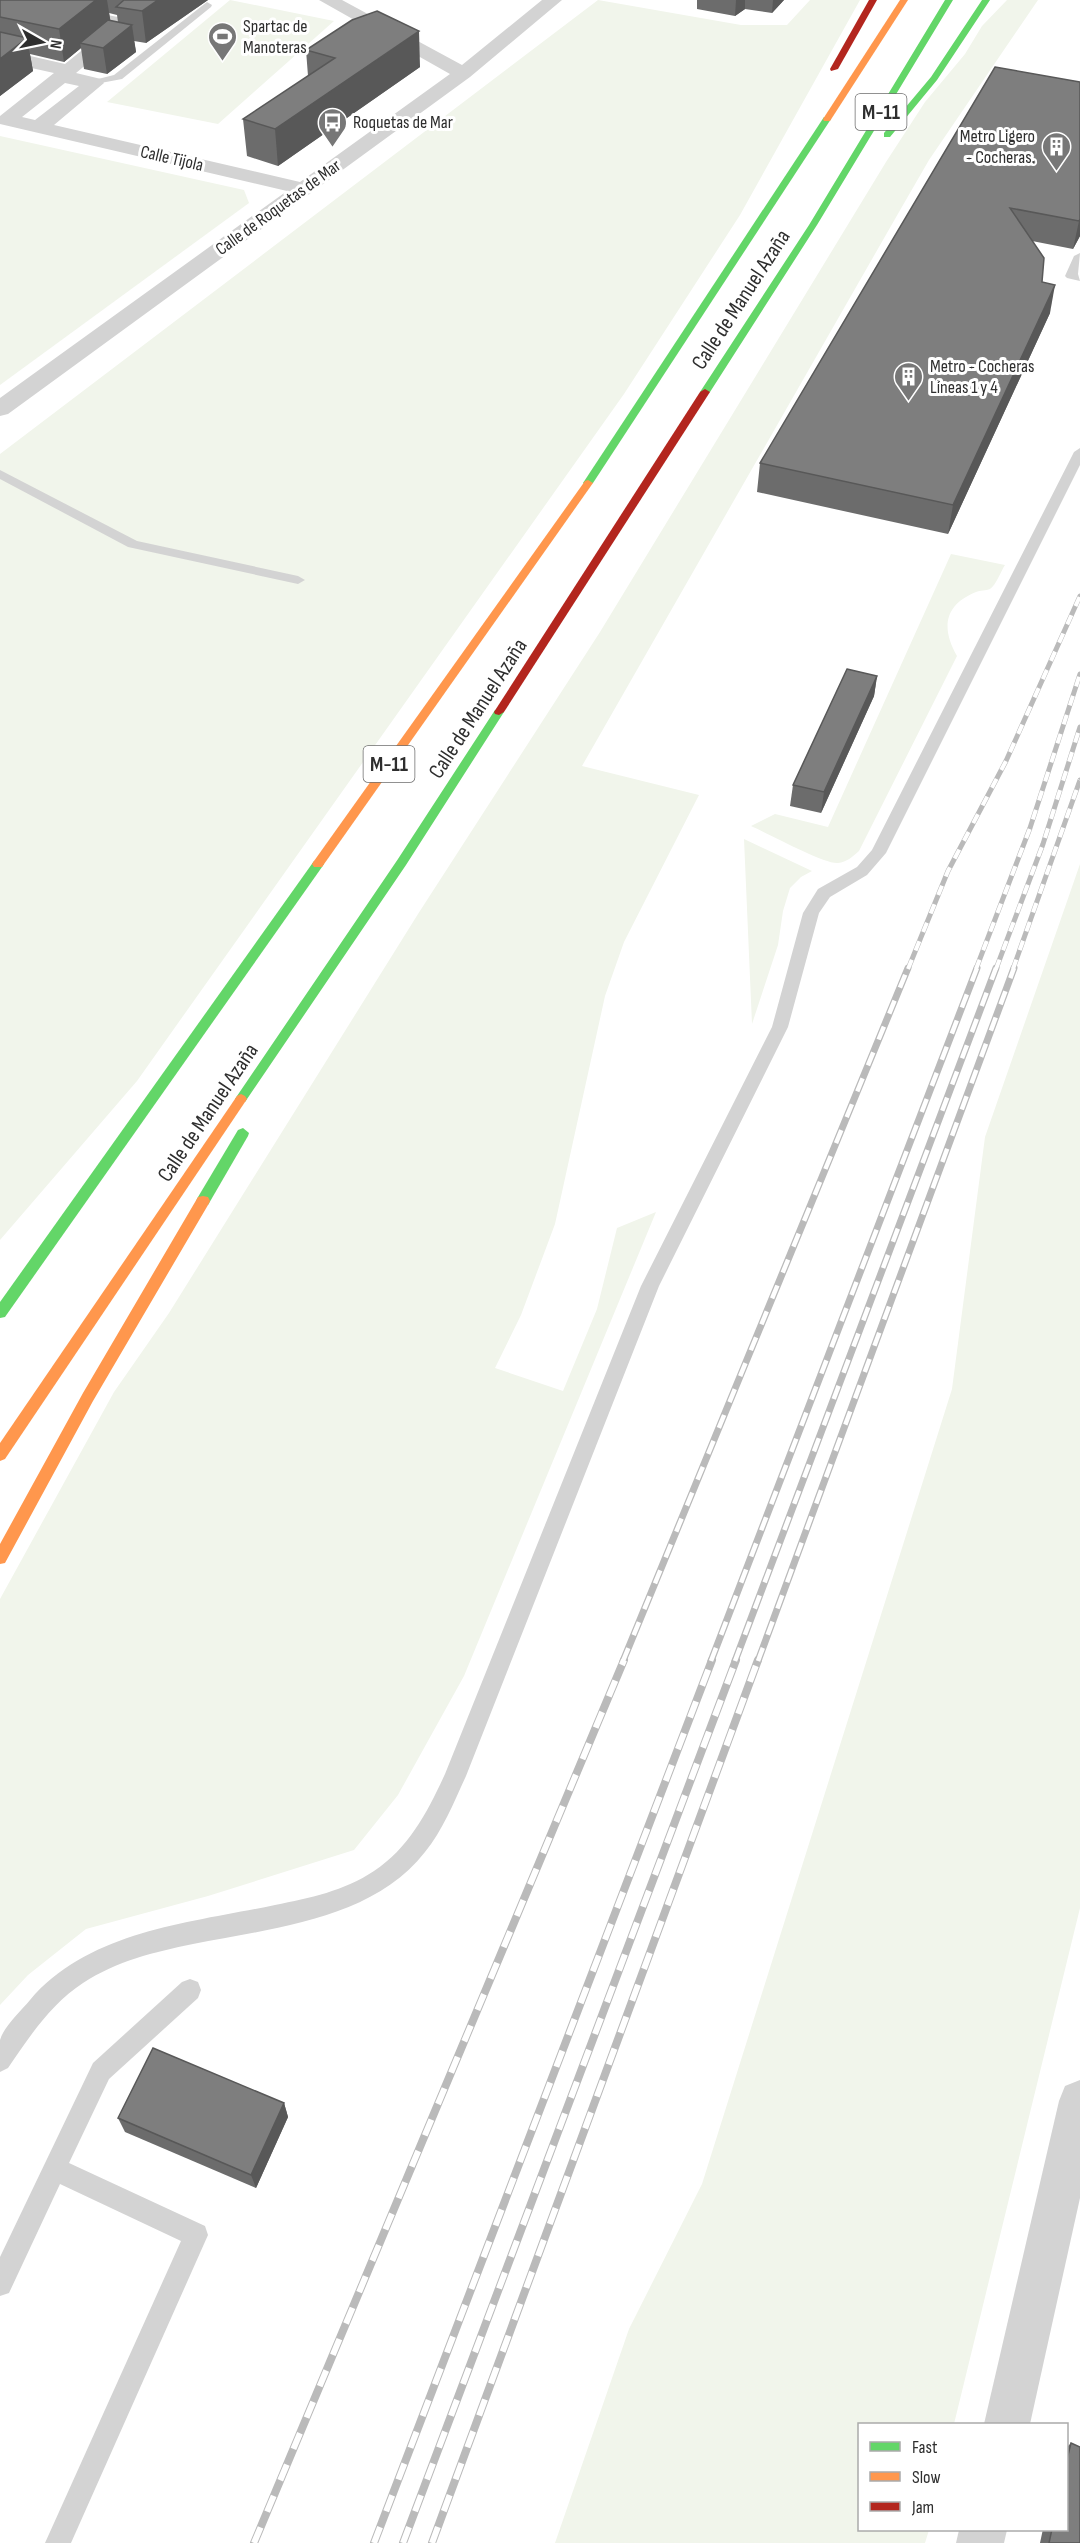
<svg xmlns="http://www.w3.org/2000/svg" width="1080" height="2543" font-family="'Sofia Sans Condensed',sans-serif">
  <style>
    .green { fill: #f1f5eb }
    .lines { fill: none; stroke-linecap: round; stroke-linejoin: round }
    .lane { fill: #d3d3d3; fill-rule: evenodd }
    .street { fill: #d3d3d3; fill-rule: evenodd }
    .fast { fill: #63d668; fill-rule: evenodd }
    .slow { fill: #ff974d; fill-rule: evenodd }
    .jam { fill: #b3261e; fill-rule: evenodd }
    .rail-far2-casing { stroke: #bababa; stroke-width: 5 }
    .rail-far1-casing { stroke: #bababa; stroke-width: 7 }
    .rail-casing { stroke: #bababa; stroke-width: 8 }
    .rail-far2 { stroke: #fff; stroke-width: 4; stroke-dasharray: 10; stroke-linecap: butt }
    .rail-far1 { stroke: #fff; stroke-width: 4.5; stroke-dasharray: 14; stroke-linecap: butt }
    .rail { stroke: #fff; stroke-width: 6; stroke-dasharray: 17; stroke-linecap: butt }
    .wall { fill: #6c6c6c; fill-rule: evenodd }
    .shaded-wall { fill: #585858 }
    .building { fill: #7e7e7e; stroke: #585858; stroke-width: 1.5 }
    .labels { text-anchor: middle; stroke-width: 6; stroke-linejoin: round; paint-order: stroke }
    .far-poi-label { font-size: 18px; fill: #2e2e2e; stroke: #fff; text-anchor: start }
    .far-street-label { font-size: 18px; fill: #2e2e2e; stroke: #fff }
    .shield { fill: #fff; stroke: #6d6d6d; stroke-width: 1.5 }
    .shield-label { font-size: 21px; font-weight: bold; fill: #2e2e2e }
    .street-label { font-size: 22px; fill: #2e2e2e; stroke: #fff }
  </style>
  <rect width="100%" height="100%" fill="#fff"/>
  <g class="green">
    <polygon points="230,0 334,21 218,124 107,102"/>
    <polygon points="598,0 741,25 787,25 810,0 860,0 740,215 624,394 137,1081 0,1240 0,454"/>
    <polygon points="1007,0 1038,0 929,160 899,212 582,766 699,795 624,942 605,996 555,1224 521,1315 495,1368 563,1391 597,1309 617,1228 656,1212 464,1676 398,1795 354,1850 208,1896 86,1929 28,1975 0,2005 0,1599 114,1392 169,1313 418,914 600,632 886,162 925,102 965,54 982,26"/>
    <polygon points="0,136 244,190 249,203 0,385"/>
    <path d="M951 554 1005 565C1001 571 996 585 990 589 986 591 980 590 976 592 944 605 941 628 957 656L859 851C852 857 847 862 838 863 826 865 767 833 751 826L775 814 828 827Z"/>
    <polygon points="744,839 812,871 801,877 790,888 783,911 778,945 752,1024"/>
    <polygon points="1080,864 1080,1908 954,2424 860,2424 860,2530 929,2530 925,2543 555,2543 629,2329 702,2184 952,1389 985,1137"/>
  </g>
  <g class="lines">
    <g class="lane">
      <polygon points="207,2 212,5 211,7 122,79 90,85 90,81 114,75"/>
      <polygon points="87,11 128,19 133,22 128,25 83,16 82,14"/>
      <polygon points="1080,253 1078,274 1080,281 1067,278 1065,276 1074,256"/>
      <path d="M1080 448V465L886 853 867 875 830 897 819 913 788 1027 659 1286 466 1776C454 1802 443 1830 425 1852 372 1920 272 1928 193 1944 154 1952 117 1961 83 1983 51 2004 29 2037 8 2068L0 2072C0 2062 0 2048 0 2040 4 2026 21 2011 30 2000 90 1930 191 1923 275 1905 310 1898 344 1891 374 1871 409 1848 428 1811 445 1774L641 1286 772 1027 803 913 818 889 857 867 872 850 1074 452Z"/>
      <polygon points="0,470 137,541 298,576 305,580 298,584 128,547 0,479"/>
      <polygon points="190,1979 198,1982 201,1990 198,1998 109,2079 69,2163 205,2226 208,2235 71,2543 45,2543 181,2241 60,2184 9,2293 0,2296 0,2257 93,2063 182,1982"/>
    </g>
    <g class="street">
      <path d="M144 0H164L76 73 101 79 104 83 54 125 300 182 450 74 319 0H342L462 65 542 0H562L470 77 8 414 0 416V398L287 191 0 124V116L54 73 0 61V49L65 64ZM65 83 79 86 35 120 22 117Z"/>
      <polygon points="1080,2080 1080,2198 1030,2424 984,2424 1059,2101 1065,2086"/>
      <polygon points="959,2530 1007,2530 1004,2543 956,2543"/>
    </g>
    <g class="fast">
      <polygon points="945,0 953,0 817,225 710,392 702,394 700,392 809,225"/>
      <polygon points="982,0 990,0 937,80 890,137 884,137 884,133 931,77"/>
      <polygon points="824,117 831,119 593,483 585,485 583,483"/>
      <polygon points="499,709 504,712 406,865 245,1102 237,1102 235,1099 237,1096 398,859 495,710"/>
      <polygon points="318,860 324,864 322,867 5,1317 0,1318 0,1302 314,861"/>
      <polygon points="243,1128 249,1133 248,1136 208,1205 198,1205 196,1201 198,1197 238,1130"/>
    </g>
    <g class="slow">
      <polygon points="900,0 908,0 830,121 824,121 823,119"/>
      <polygon points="588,480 593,483 322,867 314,867 312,864 314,861 585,481"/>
      <polygon points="241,1094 245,1096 247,1099 245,1102 5,1459 0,1461 0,1443 237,1096"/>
      <polygon points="203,1196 208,1197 210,1201 208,1205 93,1401 5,1563 0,1564 0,1544 83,1393 198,1197"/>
    </g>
    <g class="jam">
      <polygon points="869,0 877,0 838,69 831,71 830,69"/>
      <polygon points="705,389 710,392 504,712 499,715 495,714 494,712 700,392"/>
    </g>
    <defs>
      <g id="rail-far2">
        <polyline points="908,969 948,871 1006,761 1080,596"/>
        <polyline points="976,969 1030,828 1080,674"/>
        <polyline points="996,969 1043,844 1080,727"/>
        <polyline points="1013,969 1080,780"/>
      </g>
      <g id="rail-far1">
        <polyline points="623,1661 908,968"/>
        <polyline points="711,1661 977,968"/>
        <polyline points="735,1661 996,968"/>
        <polyline points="758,1661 1014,968"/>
      </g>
      <g id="rail">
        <polyline points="254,2543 624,1660"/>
        <polyline points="374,2543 712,1660"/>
        <polyline points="403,2543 736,1660"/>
        <polyline points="432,2543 758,1660"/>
      </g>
    </defs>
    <use href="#rail-far2" class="rail-far2-casing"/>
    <use href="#rail-far1" class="rail-far1-casing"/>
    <use href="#rail" class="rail-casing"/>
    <use href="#rail-far2" class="rail-far2"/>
    <use href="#rail-far1" class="rail-far1"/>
    <use href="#rail" class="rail"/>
  </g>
  <g class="wall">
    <path d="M0 0H208L146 43 134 41 136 52 107 74 84 69 81 48 64 62 30 54 33 71 0 96ZM109 13 117 15 118 22 110 21Z"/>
    <polygon points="697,0 784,0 772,13 745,9 735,16 697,9"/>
    <polygon points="306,50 420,67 278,166 247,156 243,119 308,76"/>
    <polygon points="1080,82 1080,236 1073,249 1032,241 1050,313 948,534 757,492 760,463"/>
    <polygon points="877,676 874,696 821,813 790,806 793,785"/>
    <polygon points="284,2103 288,2117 256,2188 125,2132 118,2118"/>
    <polygon points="1071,2443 1080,2543 1040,2543 1043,2529 1066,2529 1066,2448"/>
  </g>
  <g class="shaded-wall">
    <polygon points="96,0 107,0 111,24 80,43 81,48 64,62 59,29"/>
    <polygon points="158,0 208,0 146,43 142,11"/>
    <polygon points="736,0 745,0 745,9 735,16"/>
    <polygon points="773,0 784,0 772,13"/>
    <polygon points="132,25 136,52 107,74 103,48"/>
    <polygon points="419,31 420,67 278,166 275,129"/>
    <polygon points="27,38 33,71 0,96 0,59"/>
    <polygon points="1080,219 1080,236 1073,249 1079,221"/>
    <polygon points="1055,285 1050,313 948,534 953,505"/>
    <polygon points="877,676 874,696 821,813 824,792"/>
    <polygon points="284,2103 288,2117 256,2188 251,2175"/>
  </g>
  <g class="building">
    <polygon points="0,0 96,0 59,29 0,17"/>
    <polygon points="124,0 158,0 142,11 116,7"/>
    <polygon points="377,11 419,31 275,129 243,119 335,58 306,50 352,20"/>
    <polygon points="108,20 132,25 103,48 80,43"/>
    <polygon points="0,32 27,38 0,59"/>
    <polygon points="995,67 1080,82 1080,219 1079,221 1010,208 1044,258 1042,282 1055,285 953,505 760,463"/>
    <polygon points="847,669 877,676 824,792 793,785"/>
    <polygon points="153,2048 284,2103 251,2175 118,2118"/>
    <polygon points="1071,2443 1080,2447 1080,2543 1049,2543 1052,2529 1066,2529 1066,2463"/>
  </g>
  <defs>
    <symbol id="stadium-pin" viewBox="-11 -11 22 30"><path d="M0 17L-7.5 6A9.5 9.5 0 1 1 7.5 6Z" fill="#777" stroke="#fff"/><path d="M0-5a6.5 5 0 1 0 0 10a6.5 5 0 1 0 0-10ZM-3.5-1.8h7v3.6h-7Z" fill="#fff"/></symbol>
    <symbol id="bus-pin" viewBox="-11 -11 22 30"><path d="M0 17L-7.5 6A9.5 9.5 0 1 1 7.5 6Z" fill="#777" stroke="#fff"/><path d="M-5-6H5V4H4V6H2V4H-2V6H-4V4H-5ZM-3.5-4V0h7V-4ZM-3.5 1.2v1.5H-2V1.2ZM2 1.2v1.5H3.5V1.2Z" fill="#fff"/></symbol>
    <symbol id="building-pin" viewBox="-11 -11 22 30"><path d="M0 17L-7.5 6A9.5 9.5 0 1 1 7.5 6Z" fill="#777" stroke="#fff"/><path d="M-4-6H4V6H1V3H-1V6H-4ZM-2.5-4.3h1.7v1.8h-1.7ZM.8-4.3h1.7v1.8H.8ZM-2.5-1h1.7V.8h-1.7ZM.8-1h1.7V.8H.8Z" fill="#fff"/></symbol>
  </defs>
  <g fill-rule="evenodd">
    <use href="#stadium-pin" x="206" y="20" width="33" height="45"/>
    <use href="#bus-pin" x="316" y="106" width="33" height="45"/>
    <use href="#building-pin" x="1040" y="130" width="33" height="45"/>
    <use href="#building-pin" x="892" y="360" width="33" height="45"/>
  </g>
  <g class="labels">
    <g class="far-poi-label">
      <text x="243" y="32">Spartac de<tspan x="243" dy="21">Manoteras</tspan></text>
      <text x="353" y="128">Roquetas de Mar</text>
      <text x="1035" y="142" text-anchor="end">Metro Ligero<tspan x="1035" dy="21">- Cocheras.</tspan></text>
      <text x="930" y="372">Metro - Cocheras<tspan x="930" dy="21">Líneas 1 y 4</tspan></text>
    </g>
    <g class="far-street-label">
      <text transform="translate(172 158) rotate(13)" y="6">Calle Tijola</text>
      <text transform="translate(278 207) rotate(-36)" y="6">Calle de Roquetas de Mar</text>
    </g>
    <g class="shield">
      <rect x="855.5" y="94" width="51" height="36" rx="4.5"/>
      <rect x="363.5" y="746" width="51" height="36" rx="4.5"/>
    </g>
    <g class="shield-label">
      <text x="881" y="119">M-11</text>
      <text x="389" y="771">M-11</text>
    </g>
    <g class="street-label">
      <text transform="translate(740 299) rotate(-57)" y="8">Calle de Manuel Azaña</text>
      <text transform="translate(477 708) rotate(-57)" y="8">Calle de Manuel Azaña</text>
      <text transform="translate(207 1112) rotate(-56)" y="8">Calle de Manuel Azaña</text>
    </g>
  </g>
  <rect x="858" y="2423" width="210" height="108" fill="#ffffff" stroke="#ababab" stroke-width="1.5"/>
  <rect x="870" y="2442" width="30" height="9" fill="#63d668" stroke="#ababab" stroke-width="1.5"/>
  <text x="912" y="2453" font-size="18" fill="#2e2e2e">Fast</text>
  <rect x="870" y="2472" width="30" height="9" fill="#ff974d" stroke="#ababab" stroke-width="1.5"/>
  <text x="912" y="2483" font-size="18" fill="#2e2e2e">Slow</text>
  <rect x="870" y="2502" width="30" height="9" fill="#b3261e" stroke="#ababab" stroke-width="1.5"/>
  <text x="912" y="2513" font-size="18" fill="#2e2e2e">Jam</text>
  <g transform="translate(42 42) rotate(99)" stroke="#ffffff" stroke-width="4.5" paint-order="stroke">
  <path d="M0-4.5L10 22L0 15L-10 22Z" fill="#2e2e2e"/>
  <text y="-9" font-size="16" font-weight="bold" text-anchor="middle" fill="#2e2e2e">N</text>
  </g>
</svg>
